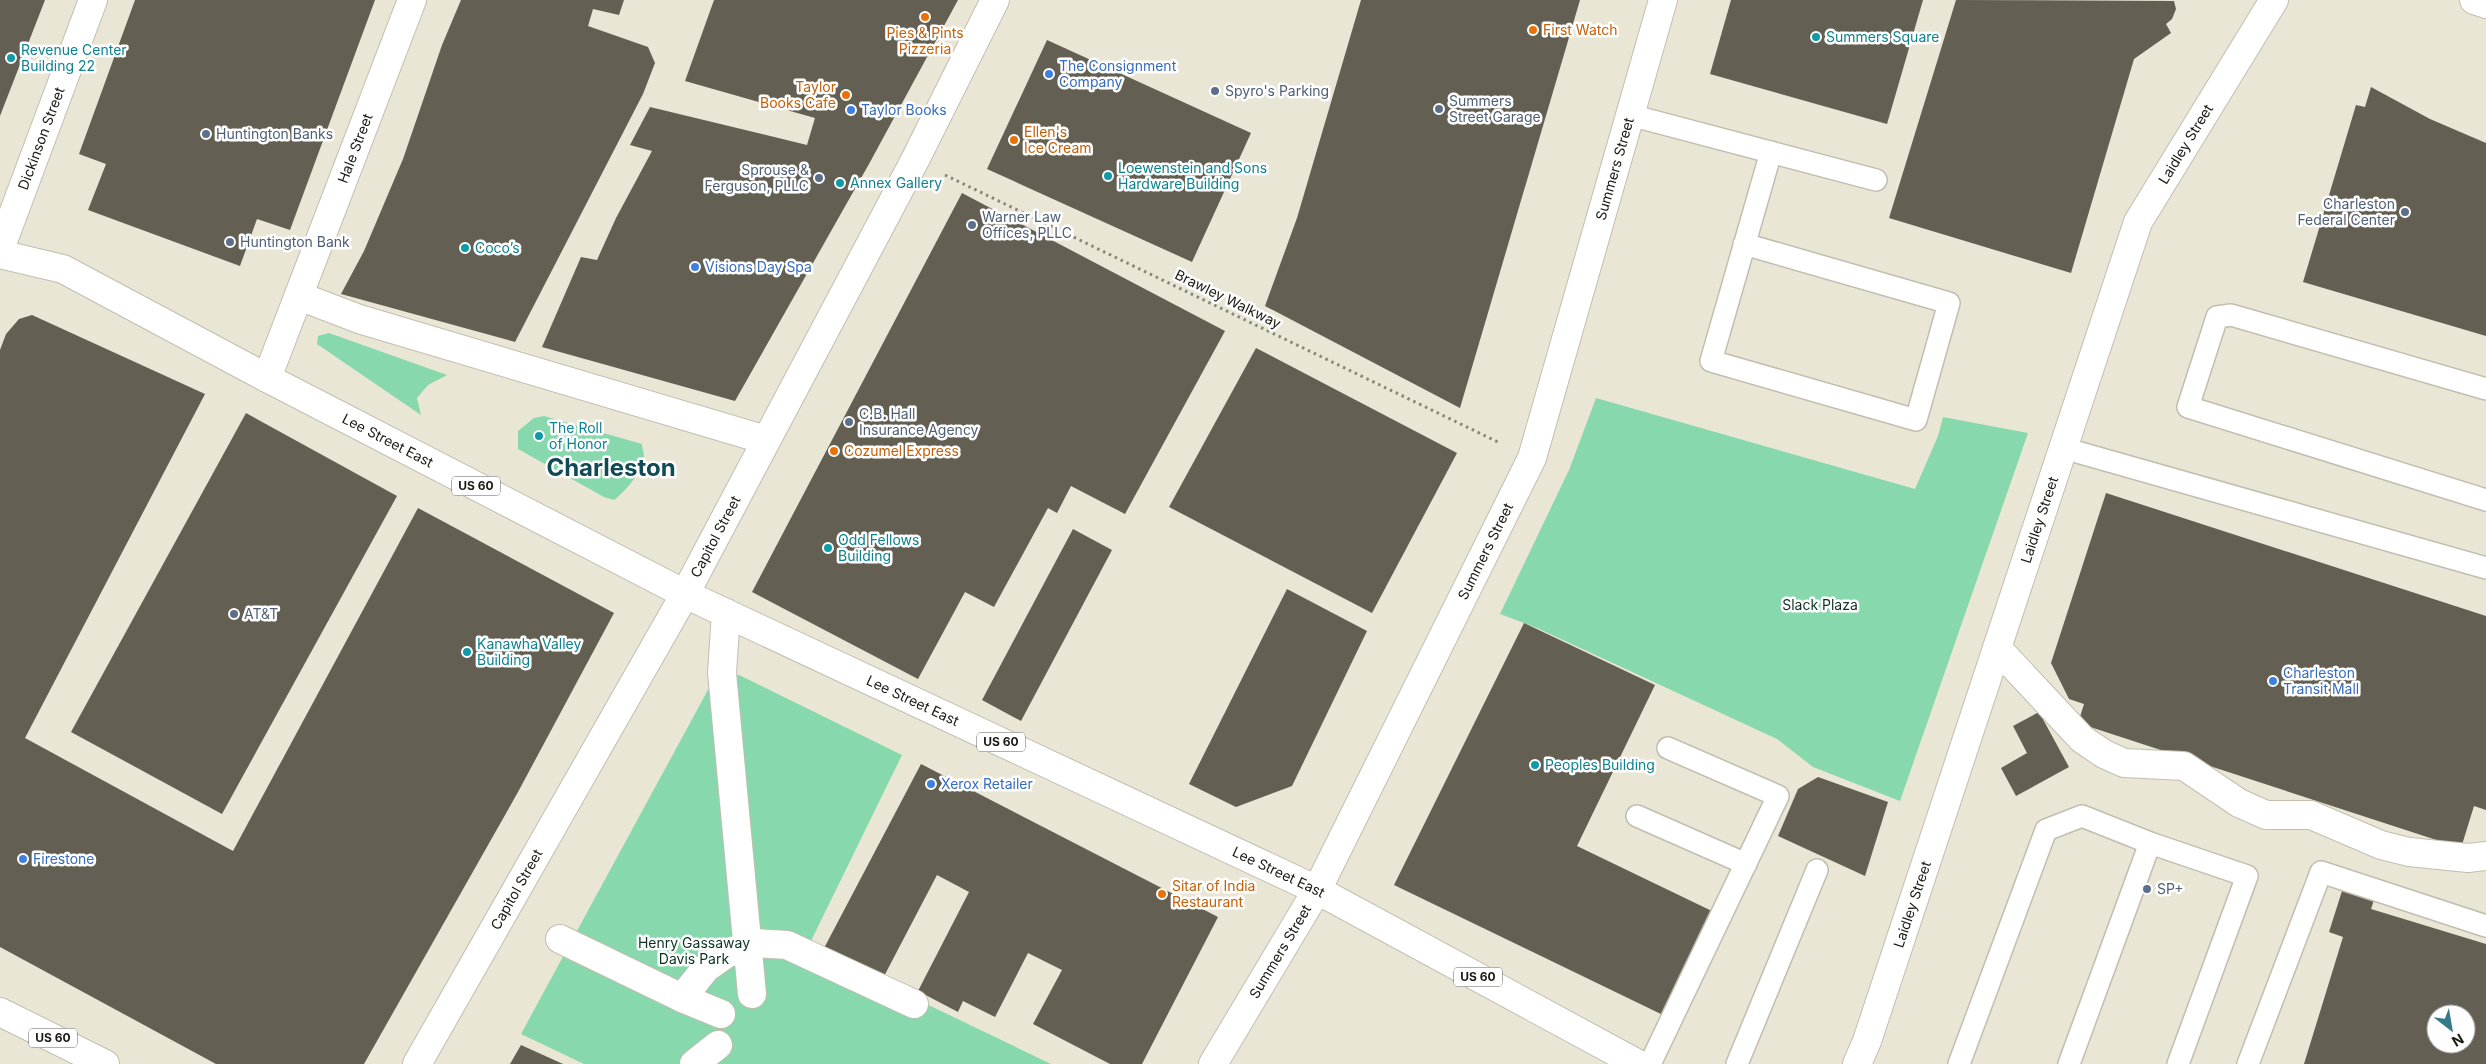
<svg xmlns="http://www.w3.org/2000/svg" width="2486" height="1064" font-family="Inter,sans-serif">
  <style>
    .green { fill: #87d8ac }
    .building { fill: #635f52; fill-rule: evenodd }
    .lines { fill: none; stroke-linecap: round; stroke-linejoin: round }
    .service-casing { stroke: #c2beaf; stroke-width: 24 }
    .pedestrian-casing { stroke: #c2beaf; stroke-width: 30 }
    .minor-casing { stroke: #c2beaf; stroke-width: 30 }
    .secondary-casing { stroke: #c2beaf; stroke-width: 30 }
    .primary-casing { stroke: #c2beaf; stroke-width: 30 }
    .path { stroke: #88867a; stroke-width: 3; stroke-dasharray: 2.5 4; stroke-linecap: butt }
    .service { stroke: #fff; stroke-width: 21 }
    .pedestrian { stroke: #fff; stroke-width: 28 }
    .minor { stroke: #fff; stroke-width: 28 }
    .secondary { stroke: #fff; stroke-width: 28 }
    .primary { stroke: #fff; stroke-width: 28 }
    .food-dot { fill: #e8710a; stroke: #fff; stroke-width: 2 }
    .culture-dot { fill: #0f9aa8; stroke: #fff; stroke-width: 2 }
    .shop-dot { fill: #3f7fe0; stroke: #fff; stroke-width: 2 }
    .service-dot { fill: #5c6f8a; stroke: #fff; stroke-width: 2 }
    .labels { text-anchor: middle; stroke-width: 5; stroke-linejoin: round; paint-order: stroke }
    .shield { fill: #fff; stroke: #5f5e5a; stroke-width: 1 }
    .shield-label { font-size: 12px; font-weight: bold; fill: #1a1913 }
    .food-label { font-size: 14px; fill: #c56008; stroke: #fff; text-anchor: start }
    .culture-label { font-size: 14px; fill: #0d838f; stroke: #fff; text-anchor: start }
    .shop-label { font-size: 14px; fill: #366cbe; stroke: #fff; text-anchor: start }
    .service-label { font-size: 14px; fill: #4e5e75; stroke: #fff; text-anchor: start }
    .street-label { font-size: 14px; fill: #1a1913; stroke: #fff }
    .park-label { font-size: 14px; fill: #0a3320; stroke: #fff }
    .town-label { font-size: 24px; font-weight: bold; fill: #104a56; stroke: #fff }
  </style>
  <rect width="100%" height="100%" fill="#eae6d6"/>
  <g class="green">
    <polygon points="329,333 447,375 428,385 417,398 421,415 317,344 318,336"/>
    <polygon points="1596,398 1915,489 1938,436 1943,417 2028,433 1900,801 1813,767 1777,739 1537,628 1500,614 1569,470"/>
    <path d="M544 416 642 444C642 448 644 453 644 456 642 472 626 491 614 500L604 497 518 449V431L534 418Z"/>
    <polygon points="722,673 739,675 902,755 808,947 1051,1064 584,1064 521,1034 709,688"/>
  </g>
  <g class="building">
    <polygon points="0,0 45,0 0,116"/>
    <polygon points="135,0 375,0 290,230 257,219 240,266 88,210 106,164 79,154"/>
    <polygon points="461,0 624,0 619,15 593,9 588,26 648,47 655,63 643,94 515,342 341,294 364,251 403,159 442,45"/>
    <polygon points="714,0 958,0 869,164 735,401 542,347 581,257 597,260 616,218 652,151 630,145 650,107 807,145 815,118 685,81"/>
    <polygon points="1361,0 1580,0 1460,408 1265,306 1297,218"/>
    <polygon points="1731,0 1923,0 1887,124 1710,74"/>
    <polygon points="1956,0 2174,1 2176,9 2172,19 2166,24 2171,33 2134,59 2071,273 1889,218"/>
    <polygon points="1047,40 1251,133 1192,262 987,169"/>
    <polygon points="2371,87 2430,119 2486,143 2486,336 2303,282 2356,105 2365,107"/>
    <polygon points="962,193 1225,331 1125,514 1071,486 1057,513 1048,508 994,607 965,592 918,679 752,592"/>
    <polygon points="32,315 205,394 25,738 233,851 418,508 614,613 518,792 364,1064 216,1064 0,947 0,350 6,334 19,319"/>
    <polygon points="1256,348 1457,453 1372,613 1169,507"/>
    <polygon points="246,413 397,496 222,814 71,732"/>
    <polygon points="2106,493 2486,616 2486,810 2474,806 2461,848 2078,723 2084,704 2069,699 2051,663"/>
    <polygon points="1073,529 1112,550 1021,721 982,700"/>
    <polygon points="1287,589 1367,631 1292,786 1236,807 1189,784"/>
    <polygon points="1524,623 1655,685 1577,846 1716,913 1665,1016 1394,885"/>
    <polygon points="2039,712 2069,767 2016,796 2001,768 2027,753 2013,726"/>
    <polygon points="921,764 1218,917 1142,1064 1110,1064 1033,1024 1062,970 1028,953 995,1017 963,1001 958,1012 918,991 969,892 937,875 881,982 822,952"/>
    <polygon points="1818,777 1888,802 1865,876 1778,836 1798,789"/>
    <path d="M2342 891 2374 900 2371 909 2486 944V1064H2304L2343 937 2329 932ZM2436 1014H2466V1044H2436Z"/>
    <polygon points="521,1045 563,1064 510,1064"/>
  </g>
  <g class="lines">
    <defs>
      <g id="service">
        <polyline points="1630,115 1876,180"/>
        <polyline points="1744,244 1949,303 1916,420 1711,361 1771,152"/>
        <polyline points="2486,389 2231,315 2217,317 2188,407 2486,500"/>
        <polyline points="2063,448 2486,568"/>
        <polyline points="1637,816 1746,864"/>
        <polyline points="1650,1064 1778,796 1668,748"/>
        <polyline points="1737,1064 1817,870"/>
        <polyline points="1959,1064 2046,830 2082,816 2150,843"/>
        <polyline points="2069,1064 2150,843 2247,876 2178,1064"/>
        <polyline points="2248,1064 2321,872 2486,926"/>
      </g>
      <g id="pedestrian">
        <polyline points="726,613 722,673 752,994"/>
        <polyline points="1997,648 2082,739 2104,754 2124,763 2184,766 2239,803 2266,815 2311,815 2381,845 2409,852 2468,858 2486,856"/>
        <polyline points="560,939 682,998 721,1014"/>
        <polyline points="682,998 706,968 726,954 754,943 787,945 914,1004"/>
        <polyline points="694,1064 718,1045"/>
      </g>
      <g id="minor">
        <polyline points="299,296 359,319 766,440"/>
        <path id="s1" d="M267 378 412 0"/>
        <path id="s2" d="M417 1064 685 594 915 160 995 0"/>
        <path id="s3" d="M1213 1064 1317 890 1532 458 1663 0"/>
        <path id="s4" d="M1857 1064 1867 1041 2138 222 2274 0"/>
      </g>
      <polyline id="secondary" points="2474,0 2486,4"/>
      <g id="primary">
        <path id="s5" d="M0 249 93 0"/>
        <path id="s6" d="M0 254 63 269 267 378 685 594 1317 890 1638 1064"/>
        <polyline points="0,1012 105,1064"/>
      </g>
    </defs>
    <use href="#service" class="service-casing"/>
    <use href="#pedestrian" class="pedestrian-casing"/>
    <use href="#minor" class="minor-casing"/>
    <use href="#secondary" class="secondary-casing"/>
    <use href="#primary" class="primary-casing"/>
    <polyline class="path" points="945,175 1500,443"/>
    <use href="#service" class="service"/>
    <use href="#pedestrian" class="pedestrian"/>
    <use href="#minor" class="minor"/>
    <use href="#secondary" class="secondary"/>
    <use href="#primary" class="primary"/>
  </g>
  <g class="food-dot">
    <circle cx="925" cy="17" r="5"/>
    <circle cx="1533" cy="30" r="5"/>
    <circle cx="846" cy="95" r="5"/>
    <circle cx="1014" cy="140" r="5"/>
    <circle cx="834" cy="451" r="5"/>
    <circle cx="1162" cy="894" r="5"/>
  </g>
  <g class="culture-dot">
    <circle cx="1816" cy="37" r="5"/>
    <circle cx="11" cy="58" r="5"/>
    <circle cx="1108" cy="176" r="5"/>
    <circle cx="840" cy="183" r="5"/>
    <circle cx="465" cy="248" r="5"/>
    <circle cx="539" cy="436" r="5"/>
    <circle cx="828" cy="548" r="5"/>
    <circle cx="467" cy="652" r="5"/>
    <circle cx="1535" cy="765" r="5"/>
  </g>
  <g class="shop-dot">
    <circle cx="1049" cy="74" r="5"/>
    <circle cx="851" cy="110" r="5"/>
    <circle cx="695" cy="267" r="5"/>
    <circle cx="2273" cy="681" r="5"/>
    <circle cx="931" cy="784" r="5"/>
    <circle cx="23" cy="859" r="5"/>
  </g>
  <g class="service-dot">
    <circle cx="1215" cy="91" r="5"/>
    <circle cx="1439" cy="109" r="5"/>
    <circle cx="206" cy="134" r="5"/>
    <circle cx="819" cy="178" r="5"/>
    <circle cx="2405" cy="212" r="5"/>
    <circle cx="972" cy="225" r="5"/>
    <circle cx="230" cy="242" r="5"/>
    <circle cx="849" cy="422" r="5"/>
    <circle cx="234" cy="614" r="5"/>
    <circle cx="2147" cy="889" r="5"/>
  </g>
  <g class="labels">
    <g class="shield">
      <rect x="452" y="476.5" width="48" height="19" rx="4"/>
      <rect x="977" y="732.5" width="48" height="19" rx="4"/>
      <rect x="1454" y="967.5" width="48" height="19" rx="4"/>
      <rect x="29" y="1028.5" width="48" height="19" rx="4"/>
    </g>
    <g class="shield-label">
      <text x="476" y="490">US 60</text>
      <text x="1001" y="746">US 60</text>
      <text x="1478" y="981">US 60</text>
      <text x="53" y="1042">US 60</text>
    </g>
    <g class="food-label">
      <text x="1543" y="35">First Watch</text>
      <text x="925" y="38" text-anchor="middle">Pies &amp; Pints<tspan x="925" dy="16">Pizzeria</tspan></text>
      <text x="836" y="92" text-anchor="end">Taylor<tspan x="836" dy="16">Books Cafe</tspan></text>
      <text x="1024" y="137">Ellen's<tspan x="1024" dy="16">Ice Cream</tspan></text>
      <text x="844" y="456">Cozumel Express</text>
      <text x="1172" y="891">Sitar of India<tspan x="1172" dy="16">Restaurant</tspan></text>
    </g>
    <g class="culture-label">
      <text x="1826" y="42">Summers Square</text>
      <text x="21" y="55">Revenue Center<tspan x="21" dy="16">Building 22</tspan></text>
      <text x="1118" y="173">Loewenstein and Sons<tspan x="1118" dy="16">Hardware Building</tspan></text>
      <text x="850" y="188">Annex Gallery</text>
      <text x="475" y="253">Coco’s</text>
      <text x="549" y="433">The Roll<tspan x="549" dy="16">of Honor</tspan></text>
      <text x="838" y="545">Odd Fellows<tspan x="838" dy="16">Building</tspan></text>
      <text x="477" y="649">Kanawha Valley<tspan x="477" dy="16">Building</tspan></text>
      <text x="1545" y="770">Peoples Building</text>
    </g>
    <g class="shop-label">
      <text x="1059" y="71">The Consignment<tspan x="1059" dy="16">Company</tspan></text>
      <text x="861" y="115">Taylor Books</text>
      <text x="705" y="272">Visions Day Spa</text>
      <text x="2283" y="678">Charleston<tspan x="2283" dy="16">Transit Mall</tspan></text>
      <text x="941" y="789">Xerox Retailer</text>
      <text x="33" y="864">Firestone</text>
    </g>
    <g class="service-label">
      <text x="1225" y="96">Spyro's Parking</text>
      <text x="1449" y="106">Summers<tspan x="1449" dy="16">Street Garage</tspan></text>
      <text x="216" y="139">Huntington Banks</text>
      <text x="809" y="175" text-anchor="end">Sprouse &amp;<tspan x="809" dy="16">Ferguson, PLLC</tspan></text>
      <text x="2395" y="209" text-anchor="end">Charleston<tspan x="2395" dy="16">Federal Center</tspan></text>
      <text x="982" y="222">Warner Law<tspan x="982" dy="16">Offices, PLLC</tspan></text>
      <text x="240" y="247">Huntington Bank</text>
      <text x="859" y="419">C.B. Hall<tspan x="859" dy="16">Insurance Agency</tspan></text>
      <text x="244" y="619">AT&amp;T</text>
      <text x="2157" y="894">SP+</text>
    </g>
    <g class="street-label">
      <text dy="5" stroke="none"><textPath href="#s5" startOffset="118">Dickinson Street</textPath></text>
      <text dy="5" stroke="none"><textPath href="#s4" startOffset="979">Laidley Street</textPath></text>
      <text dy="5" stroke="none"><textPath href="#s1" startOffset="246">Hale Street</textPath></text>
      <text dy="5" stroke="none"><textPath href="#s3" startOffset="986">Summers Street</textPath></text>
      <text transform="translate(1228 299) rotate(26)" y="5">Brawley Walkway</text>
      <text dy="5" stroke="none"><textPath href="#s6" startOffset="432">Lee Street East</textPath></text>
      <text dy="5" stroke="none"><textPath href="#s4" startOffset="574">Laidley Street</textPath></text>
      <text dy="5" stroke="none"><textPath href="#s2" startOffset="606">Capitol Street</textPath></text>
      <text dy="5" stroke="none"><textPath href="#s3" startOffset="581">Summers Street</textPath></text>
      <text dy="5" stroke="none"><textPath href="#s6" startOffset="1018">Lee Street East</textPath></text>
      <text dy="5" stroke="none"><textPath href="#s6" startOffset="1422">Lee Street East</textPath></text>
      <text dy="5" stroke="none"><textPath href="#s2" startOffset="201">Capitol Street</textPath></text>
      <text dy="5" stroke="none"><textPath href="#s4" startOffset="169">Laidley Street</textPath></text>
      <text dy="5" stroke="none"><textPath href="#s3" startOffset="131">Summers Street</textPath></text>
    </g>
    <g class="park-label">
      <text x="1820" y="610">Slack Plaza</text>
      <text x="694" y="948">Henry Gassaway<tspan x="694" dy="16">Davis Park</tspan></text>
    </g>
    <g class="town-label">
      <text x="611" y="476">Charleston</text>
    </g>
  </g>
  <g transform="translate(2451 1029) rotate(149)"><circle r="24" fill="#ffffff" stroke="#a3a3a1"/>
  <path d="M0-4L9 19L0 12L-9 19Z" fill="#377a8a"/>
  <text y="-8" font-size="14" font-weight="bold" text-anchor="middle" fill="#1a1913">N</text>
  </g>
</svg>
